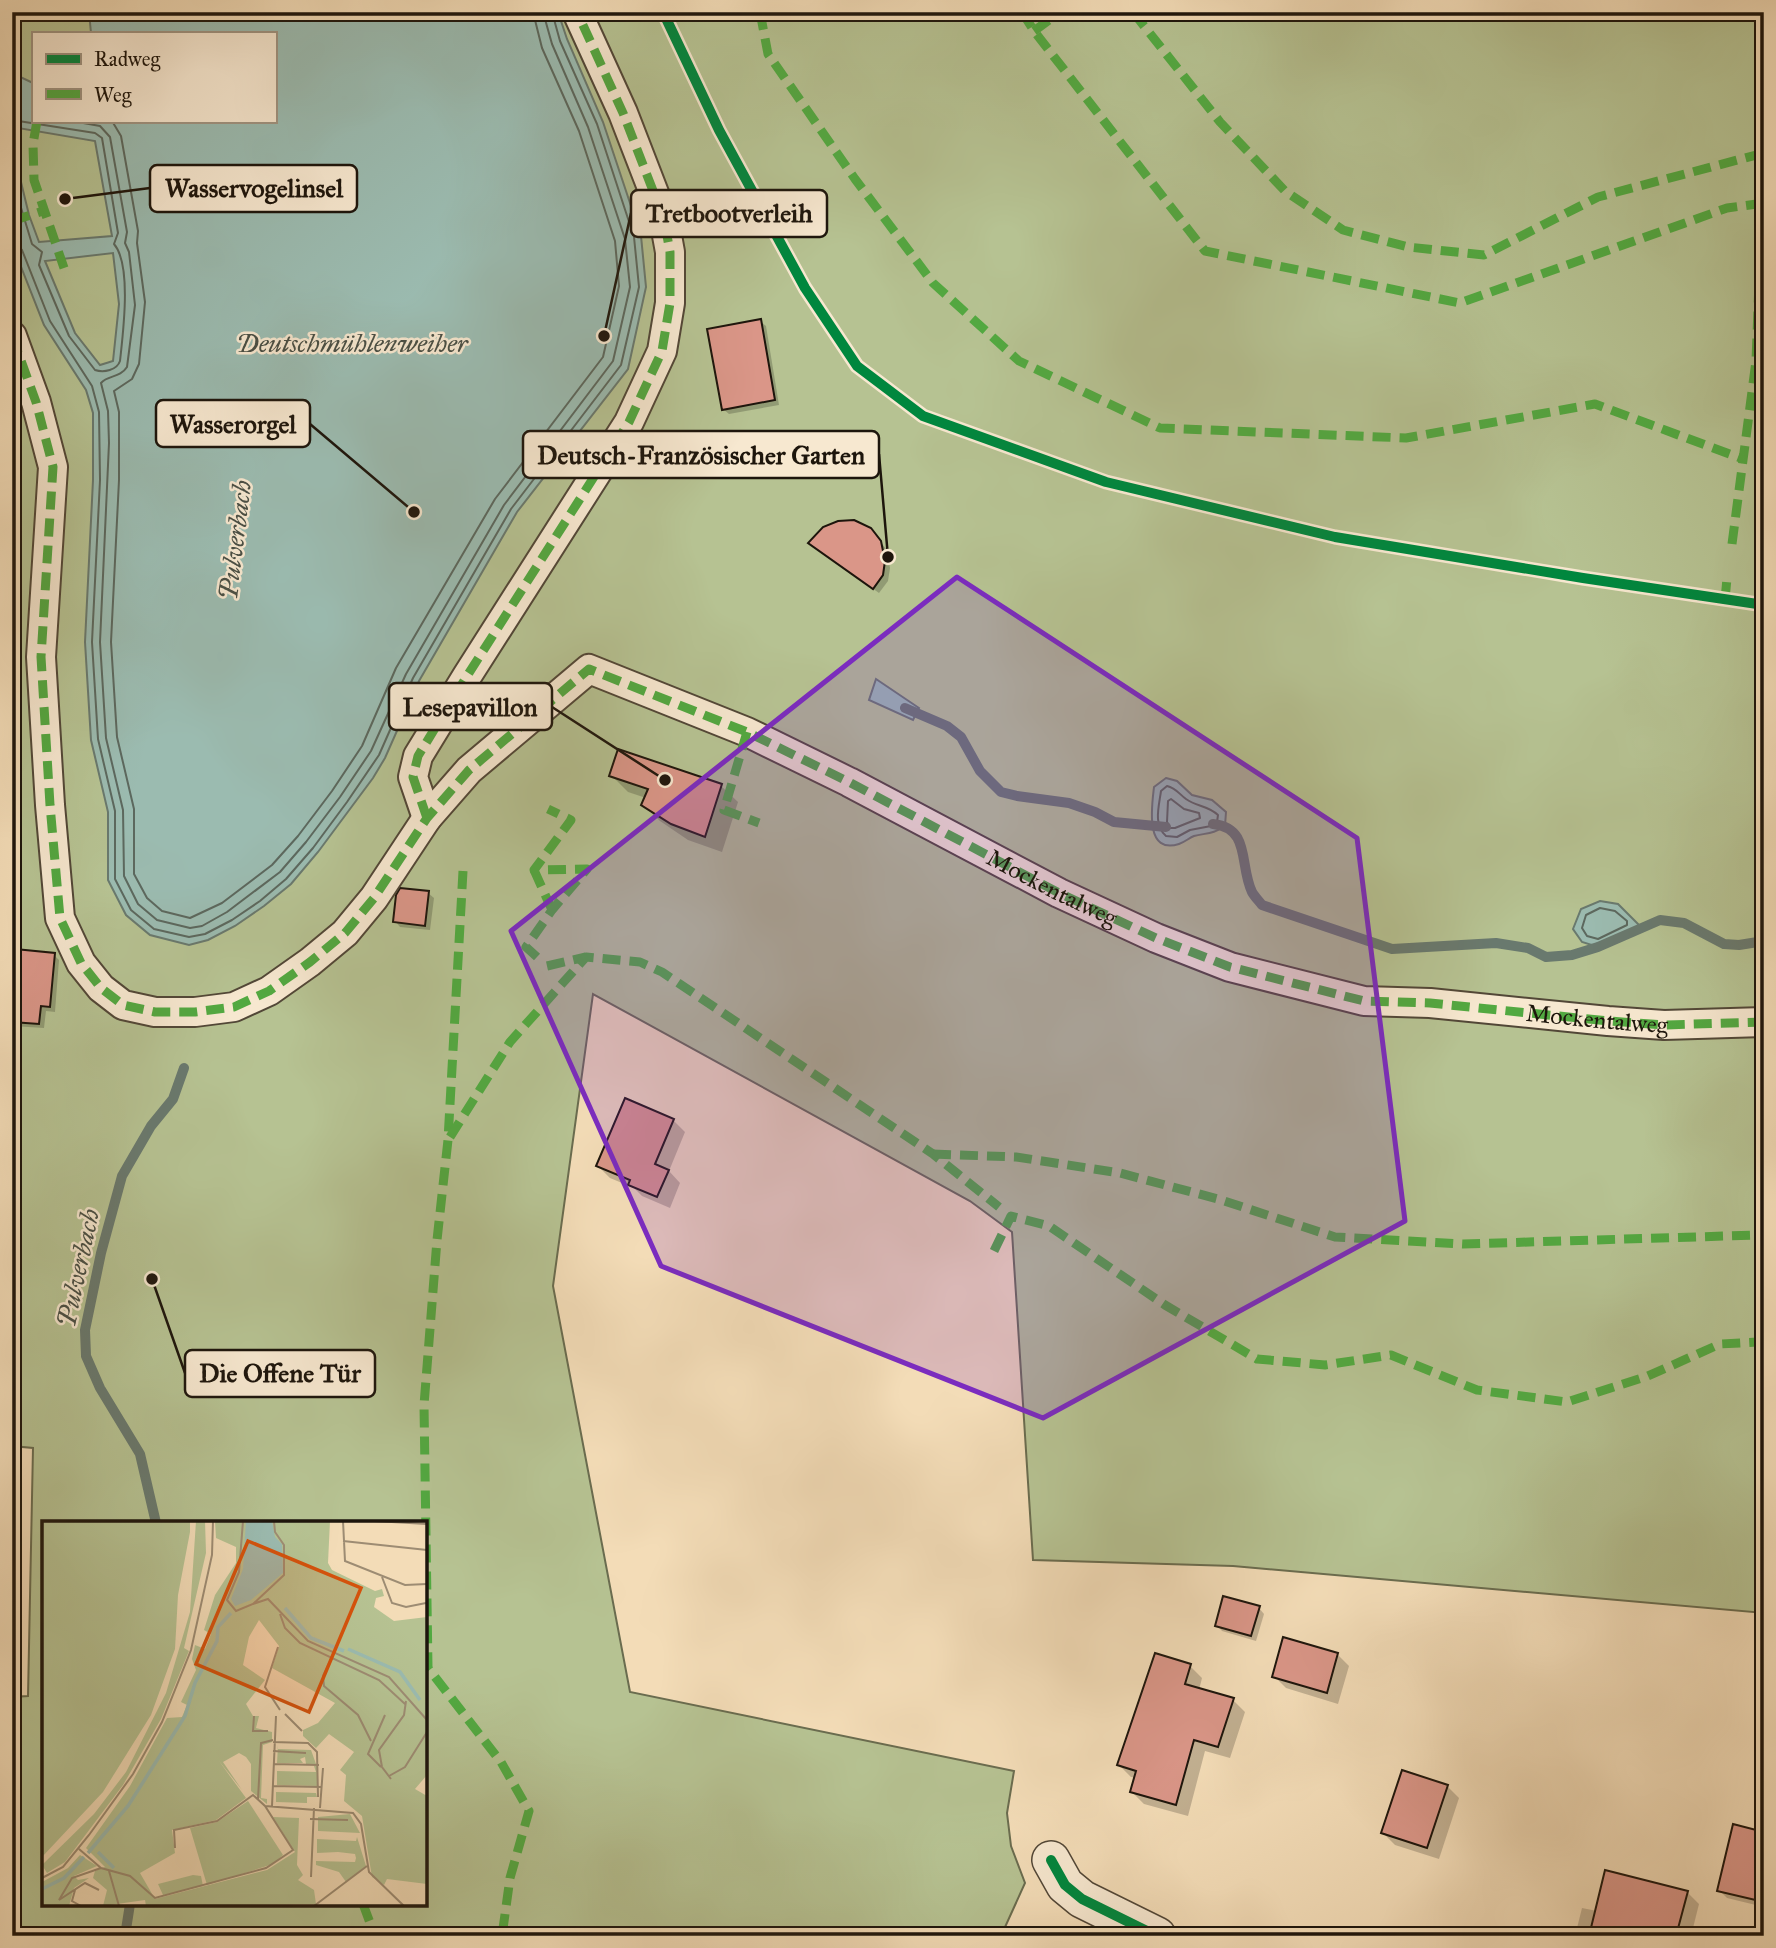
<svg xmlns="http://www.w3.org/2000/svg" width="1776" height="1948" font-family="'IM FELL Great Primer',serif">
  <style>
    .green { fill: #b6c292; stroke: #6a6c4f; stroke-width: 2; fill-rule: evenodd }
    .water { fill: #9bbbb0; stroke: #69796e; stroke-width: 2; fill-rule: evenodd }
    .shadow { fill: #0003 }
    .lines { fill: none; stroke-linecap: round; stroke-linejoin: round }
    .shore { stroke: #5c685e; stroke-width: 2 }
    .stream { stroke: #69796e; stroke-width: 10 }
    .building { fill: #da9688; stroke: #1d150c; stroke-width: 2 }
    .pedestrian-casing { stroke: #524737; stroke-width: 32 }
    .minor-casing { stroke: #524737; stroke-width: 40 }
    .pedestrian { stroke: #f7e8d0; stroke-width: 28 }
    .minor { stroke: #f7e8d0; stroke-width: 37 }
    .quiet { stroke: #52a941; stroke-width: 9; stroke-dasharray: 18 9; stroke-linecap: butt }
    .cycleway-casing { stroke: #f7e8d0; stroke-width: 15 }
    .cycleway { stroke: #00873e; stroke-width: 10 }
    .marked { fill: #7b2cbf; fill-opacity: 0.2; stroke: #7b2cbf; stroke-width: 5; stroke-linejoin: round }
    .labels { text-anchor: middle; stroke-width: 5; stroke-linejoin: round; paint-order: stroke }
    .street-label { font-size: 24px; fill: #1d150c; stroke: #f7e8d0 }
    .water-label { font-size: 26px; font-style: italic; fill: #494f45; stroke: #f7e8d0 }
    .inset-river { fill: none; stroke: #9bbbb0; stroke-width: 3.5 }
    .inset-road { fill: none; stroke: #9d8c73; stroke-width: 2 }
    .view { fill: #d4520c; fill-opacity: 0.15; stroke: #d4520c; stroke-width: 3.5 }
    .inset-edge { fill: none; stroke: #1d150c; stroke-width: 3.5 }
    .leader { fill: none; stroke: #1d150c; stroke-width: 2.5 }
    .callout-dot { fill: #1d150c; stroke: #f7e8d0; stroke-width: 2.5 }
    .callout { fill: #f7e8d0; stroke: #1d150c; stroke-width: 2.5 }
    .callout-label { font-size: 26px; text-anchor: middle; font-weight: bold; fill: #1d150c }
  </style>
  <rect width="100%" height="100%" fill="#f3dcb7"/>
  <filter id="stains"><feTurbulence type="fractalNoise" baseFrequency=".00286" numOctaves="4"/><feColorMatrix values="0 0 0 0 .2 0 0 0 0 .09 0 0 0 0 .02 0 0 0 .5 -.17"/></filter>
  <radialGradient id="worn" r=".72"><stop offset=".6" stop-color="#630" stop-opacity="0"/><stop offset="1" stop-color="#630" stop-opacity=".3"/></radialGradient>
  <path class="green" d="M12 12H1764V1613L1233 1566 1033 1560 1012 1232 970 1201 593 994 553 1286 630 1692 1014 1771 1007 1813 1011 1846 1025 1883 1001 1936H12V1697L28 1696 33 1448 12 1446ZM33 33H275V121H33ZM44 1523H425V1904H44Z"/>
  <g class="water">
    <path d="M89 12H558L567 39 603 122 641 236 646 287 628 369 517 512 419 681 385 758 373 778 318 852 291 884 264 906 235 926 208 940 189 945 150 935 126 915 108 880V812L91 740 85 642 93 480V413L86 390 44 325 12 244V145L29 215 39 242 112 236 95 141 12 127V73L33 83V121H275V33H91ZM113 253 119 304 113 361 100 365 75 333 45 261Z"/>
    <polygon points="876,679 919,708 913,720 869,700"/>
    <path d="M1166 778 1177 781 1192 795 1212 800 1226 812 1225 826C1214 834 1206 833 1194 836 1189 838 1185 842 1179 844 1144 855 1152 805 1154 787Z"/>
    <polygon points="1600,901 1618,904 1641,927 1598,947 1582,942 1573,929 1581,909"/>
  </g>
  <g class="shadow">
    <polygon points="760,321 766,326 779,405 729,414 723,409"/>
    <polygon points="876,536 886,549 890,568 888,581 879,593 816,548"/>
    <polygon points="611,775 721,786 738,802 722,852 688,840 660,821 643,805 646,798 628,792"/>
    <polygon points="428,893 434,898 430,930 400,927 395,921"/>
    <polygon points="54,955 59,960 55,1012 46,1011 44,1028 12,1026 12,973"/>
    <polygon points="673,1120 685,1132 669,1171 680,1183 670,1208 642,1196 634,1188 610,1178 598,1166"/>
    <polygon points="1259,1608 1264,1614 1256,1641 1222,1631 1217,1625"/>
    <polygon points="1337,1654 1349,1666 1338,1704 1286,1688 1274,1676"/>
    <polygon points="1190,1666 1202,1678 1199,1690 1233,1700 1245,1712 1230,1758 1205,1751 1188,1816 1144,1804 1132,1792 1136,1778 1131,1777 1119,1765"/>
    <polygon points="1447,1786 1459,1798 1439,1859 1395,1845 1383,1833"/>
    <polygon points="1764,1834 1764,1907 1727,1898 1719,1890"/>
    <polygon points="1687,1892 1699,1904 1691,1936 1575,1936 1582,1908 1597,1911"/>
  </g>
  <g class="lines">
    <g class="shore">
      <path d="M12 120 95 133 102 138 118 233 114 244C132 265 123 333 120 361 117 370 104 373 95 370L69 336 39 265 42 252 32 244 12 178"/>
      <path d="M72 121 100 126 110 137 127 232 125 243 129 252 135 305 127 367C120 378 108 375 101 383L108 411 109 443 100 642 106 738 123 810 124 876 138 904 157 920 190 928 202 926 227 912 280 872 306 842 340 797 371 751 406 674 504 505 613 361 630 287 625 239 588 127 552 44 543 12"/>
      <polyline points="112,121 121,136 138,231 137,243 145,302 139,364 132,379 114,391 119,412 119,480 111,642 117,737 134,809 134,874 147,898 162,911 190,918 222,903 272,865 298,836 332,791 362,746 396,668 495,499 603,357 619,286 615,241 579,131 542,48 533,12"/>
      <polyline points="12,246 18,246 22,250 50,321 92,386 99,412 100,480 92,642 98,739 115,811 115,879 131,910 154,929 189,937 205,934 232,920 260,901 286,879 313,848 347,802 379,755 413,678 511,509 621,365 639,287 634,237 597,124 560,41 552,12"/>
      <path d="M1167 786C1176 788 1179 794 1186 799 1197 807 1207 805 1218 815L1217 822 1211 826 1190 830 1177 837 1166 836C1153 825 1159 806 1161 791Z"/>
      <polygon points="1171,799 1184,809 1199,813 1200,818 1175,828 1170,828 1167,822 1168,801"/>
      <polygon points="1600,908 1615,911 1627,921 1627,925 1598,939 1587,936 1582,928 1586,915"/>
    </g>
    <g class="stream">
      <polyline points="905,708 947,726 961,737 980,771 1001,792 1017,796 1069,803 1095,812 1114,822 1166,827"/>
      <path d="M1213 824C1251 828 1239 865 1252 892 1254 896 1259 901 1262 905L1392 949 1496 943 1528 948 1546 957 1572 955 1598 947 1660 920 1684 923 1724 944 1739 945 1764 941"/>
      <polyline points="156,1523 140,1454 100,1388 86,1356 85,1330 101,1253 122,1176 151,1126 173,1099 184,1068"/>
      <polyline points="125,1936 130,1904"/>
    </g>
  </g>
  <g class="building">
    <polygon points="761,319 775,400 722,410 707,329"/>
    <polygon points="854,520 871,528 881,541 885,561 883,575 873,589 808,543 823,527 838,521"/>
    <polygon points="618,749 722,784 705,837 671,824 641,805 648,789 609,776"/>
    <polygon points="400,888 429,891 425,926 393,922 396,895"/>
    <polygon points="15,949 55,953 50,1007 41,1006 39,1024 12,1022"/>
    <polygon points="625,1098 674,1119 655,1164 669,1170 657,1197 628,1185 630,1180 596,1166"/>
    <polygon points="1223,1596 1260,1606 1251,1636 1215,1626"/>
    <polygon points="1283,1637 1338,1653 1327,1693 1272,1677"/>
    <polygon points="1155,1653 1191,1664 1185,1684 1234,1698 1218,1747 1194,1740 1176,1805 1130,1792 1136,1771 1117,1765"/>
    <polygon points="1402,1770 1448,1785 1427,1848 1381,1833"/>
    <polygon points="1733,1824 1764,1832 1764,1902 1717,1891"/>
    <polygon points="1605,1870 1688,1891 1676,1936 1589,1936"/>
  </g>
  <g class="lines">
    <defs>
      <g id="pedestrian">
        <path id="s1" d="M12 336 36 402 53 467 41 657 50 805 60 918 81 963 101 988 123 1005 155 1012H195L234 1007 269 991 310 962 345 933 374 898 427 818 469 770 589 669 747 732 849 782 1059 893 1156 938 1230 967 1364 1001 1430 1003 1608 1021 1664 1025 1764 1022"/>
        <polyline points="427,818 413,777 418,756 467,676 629,422 662,351 670,303 670,252 664,219 623,113 577,12"/>
      </g>
      <polyline id="minor" points="1051,1860 1065,1885 1082,1899 1157,1936"/>
    </defs>
    <use href="#pedestrian" class="pedestrian-casing"/>
    <use href="#minor" class="minor-casing"/>
    <use href="#pedestrian" class="pedestrian"/>
    <use href="#minor" class="minor"/>
    <g class="quiet">
      <polyline points="760,12 768,54 855,179 933,283 1019,361 1160,428 1406,438 1595,404 1743,459"/>
      <polyline points="1022,12 1034,31 1205,251 1460,303 1727,208 1764,203"/>
      <polyline points="1133,12 1220,122 1285,191 1343,230 1408,247 1484,255 1598,197 1764,153"/>
      <polyline points="1034,31 1060,12"/>
      <polyline points="37,121 33,144 34,180 64,268"/>
      <polyline points="12,221 43,211"/>
      <polyline points="12,336 36,402 53,467 41,657 50,805 60,918 81,963 101,988 123,1005 155,1012 195,1012 234,1007 269,991 310,962 345,933 374,898 427,818 469,770 589,669 747,732 849,782 1059,893 1156,938 1230,967 1364,1001 1430,1003 1608,1021 1664,1025 1764,1022"/>
      <polyline points="1732,544 1756,361 1762,203"/>
      <polyline points="1725,600 1727,578"/>
      <polyline points="747,732 724,810 759,823"/>
      <polyline points="427,818 413,777 418,756 467,676 629,422 662,351 670,303 670,252 664,219 623,113 577,12"/>
      <polyline points="534,870 552,910"/>
      <polyline points="463,871 448,1140 437,1240 424,1405 428,1668 501,1762 529,1811 510,1878 502,1936"/>
      <polyline points="537,957 526,947 552,910 587,869 534,870 571,820 548,809"/>
      <polyline points="547,966 586,957"/>
      <polyline points="450,1137 510,1042 586,957 640,962 662,972 933,1154 999,1207"/>
      <polyline points="933,1154 1016,1157 1120,1173 1218,1199 1335,1237 1463,1244 1759,1235"/>
      <polyline points="994,1251 1011,1216 1049,1226 1165,1305 1257,1359 1325,1365 1391,1355 1477,1390 1567,1402 1648,1376 1720,1344 1757,1342"/>
      <polyline points="363,1904 375,1936"/>
    </g>
    <defs>
      <g id="cycleway">
        <polyline points="663,12 719,130 805,288 857,366 923,416 1106,482 1335,537 1583,578 1764,605"/>
        <polyline points="1051,1860 1065,1885 1082,1899 1157,1936"/>
      </g>
    </defs>
    <use href="#cycleway" class="cycleway-casing"/>
    <use href="#cycleway" class="cycleway"/>
  </g>
  <path class="marked" d="M957 577 1357 838 1405 1221 1043 1418 661 1266 511 931Z"/>
  <g class="labels">
    <g class="street-label">
      <text dy="8" stroke="none"><textPath href="#s1" startOffset="1820">Mockentalweg</textPath></text>
      <text dy="8" stroke="none"><textPath href="#s1" startOffset="2387">Mockentalweg</textPath></text>
    </g>
    <g class="water-label">
      <text x="352" y="352">Deutschmühlenweiher</text>
      <text transform="translate(235 540) rotate(-83)" y="9">Pulverbach</text>
      <text transform="translate(78 1268) rotate(-78)" y="9">Pulverbach</text>
    </g>
  </g>
  <g transform="translate(42 1521)">
    <rect width="385" height="385" fill="#f3dcb7"/>
    <path d="M0 0H148V11L136 74 133 128 109 194 61 271 0 336ZM154 0H163L164 32 142 127 147 130 119 198 81 264 23 341 5 352 0 344 52 293 84 251 124 172 148 91ZM173 0H288L286 42 290 49 333 70 340 68 342 75 334 77 332 86 352 100 385 96V254L373 268 385 275V363L345 358 342 364 330 356 320 295 302 280 304 254 298 249 312 231 287 213 274 227 261 215V209L276 202 293 182 230 147 237 125 217 99 207 116 201 144 223 159 204 183 211 195H217L214 207 230 211V221L221 224 219 277 225 278V283L209 270V243L204 236 197 232 181 241 200 269 177 240 204 277 174 299 130 309 133 332 98 352 113 378 225 349 253 331 231 296 257 297 255 344 261 354 256 359 272 369 274 383 104 385 103 379 61 385 65 369 51 357 53 350 63 346 44 327 88 265 125 197 140 196 145 184 139 181 154 149 150 138 153 124 163 128 169 113 162 109 173 74 194 42V26L174 17ZM236 224V228L269 229 274 243H264L263 236 258 238 261 242H235ZM272 245H276L275 265 235 264V250L274 251ZM234 271 274 272 275 276H265V282L234 281ZM206 280 241 334 231 343 165 364 148 307 175 301ZM308 293 318 312 276 310V296ZM315 316 324 345 304 361 297 351 274 344V340L313 341 314 337 313 333 296 331 275 332V318L314 320ZM38 334 55 345 32 355 36 359 47 357 32 367 27 385H0V361L26 347ZM151 354 159 355 161 365 121 374 116 363Z" fill="#b6c292"/>
    <path d="M204 0H230L233 16 240 23 241 52 209 79 193 85 189 78 201 48Z" fill="#9bbbb0"/>
    <path class="inset-river" d="M243 87 269 117 302 130M306 128 358 151 378 179M56 331 72 347M46 332 86 285 143 195 153 162 175 120 176 106 189 92M0 368 22 357 42 336"/>
    <path class="inset-road" d="M201 0 197 51 185 79 194 90 211 83 242 54V24L233 11 232 0M301 0 303 40 363 64 385 63M332 0 385 3M301 20 385 29M340 56 350 82 364 86 384 82M211 83 226 78 266 120 347 156 385 199M238 93 243 107 258 122 337 159 363 183M236 126 223 166 238 189M289 138 281 155 282 165 316 194 329 220M243 193 260 210M212 195 211 210H226M231 221 266 222 275 231 276 276M231 230 264 232M231 243 277 244M339 246 326 233 343 194M347 255 363 246 385 211M349 258 340 246 337 229 362 194 364 180M230 265 279 266M216 278 219 222 231 219M223 285 311 292 319 303 327 351 362 385M230 285 234 195M278 287 281 247M268 298 306 299M37 328 59 347 88 355 113 377 224 347 251 329 223 285 211 274 175 300 132 309 133 327M67 350 77 385M269 356 272 287M0 357 21 346 47 314 91 253 120 201 149 129 170 34 171 0M33 369 30 380 39 385M57 369 43 362 17 379 30 357 59 347M272 385 325 345"/>
    <path class="view" d="M206 20 319 67 267 191 154 143Z"/>
    <rect width="385" height="385" class="inset-edge"/>
  </g>
  <path class="leader" d="M65 199L150 188M604 336L631 213M414 512L310 424M888 557L879 454M665 780L552 707M152 1279L185 1373"/>
  <g class="callout-dot">
    <circle cx="65" cy="199" r="7"/>
    <circle cx="604" cy="336" r="7"/>
    <circle cx="414" cy="512" r="7"/>
    <circle cx="888" cy="557" r="7"/>
    <circle cx="665" cy="780" r="7"/>
    <circle cx="152" cy="1279" r="7"/>
  </g>
  <g class="callout">
    <rect x="150" y="165" width="207" height="47" rx="7"/>
    <rect x="631" y="190" width="196" height="47" rx="7"/>
    <rect x="156" y="400" width="154" height="47" rx="7"/>
    <rect x="523" y="431" width="356" height="47" rx="7"/>
    <rect x="389" y="683" width="163" height="47" rx="7"/>
    <rect x="185" y="1350" width="190" height="47" rx="7"/>
  </g>
  <g class="callout-label">
    <text x="254" y="197">Wasservogelinsel</text>
    <text x="729" y="222">Tretbootverleih</text>
    <text x="233" y="433">Wasserorgel</text>
    <text x="701" y="464">Deutsch-Französischer Garten</text>
    <text x="470" y="716">Lesepavillon</text>
    <text x="280" y="1382">Die Offene Tür</text>
  </g>
  <rect width="1776" height="1948" fill="none" stroke="#f3dcb7" stroke-width="42"/>
  <rect x="14" y="14" width="1748" height="1920" fill="none" stroke="#1d150c" stroke-width="3.5"/>
  <rect x="21" y="21" width="1734" height="1906" fill="none" stroke="#1d150c" stroke-width="2"/>
  <rect x="32" y="32" width="245" height="91" fill="#f7e8d0" stroke="#a09482" stroke-width="2"/>
  <rect x="46" y="54" width="35" height="10" fill="#00873e" stroke="#a09482" stroke-width="2"/>
  <text x="94" y="66" font-size="21" fill="#1d150c">Radweg</text>
  <rect x="46" y="89" width="35" height="10" fill="#52a941" stroke="#a09482" stroke-width="2"/>
  <text x="94" y="102" font-size="21" fill="#1d150c">Weg</text>
  <rect width="100%" height="100%" filter="url(#stains)"/>
  <rect width="100%" height="100%" fill="url(#worn)"/>
</svg>
